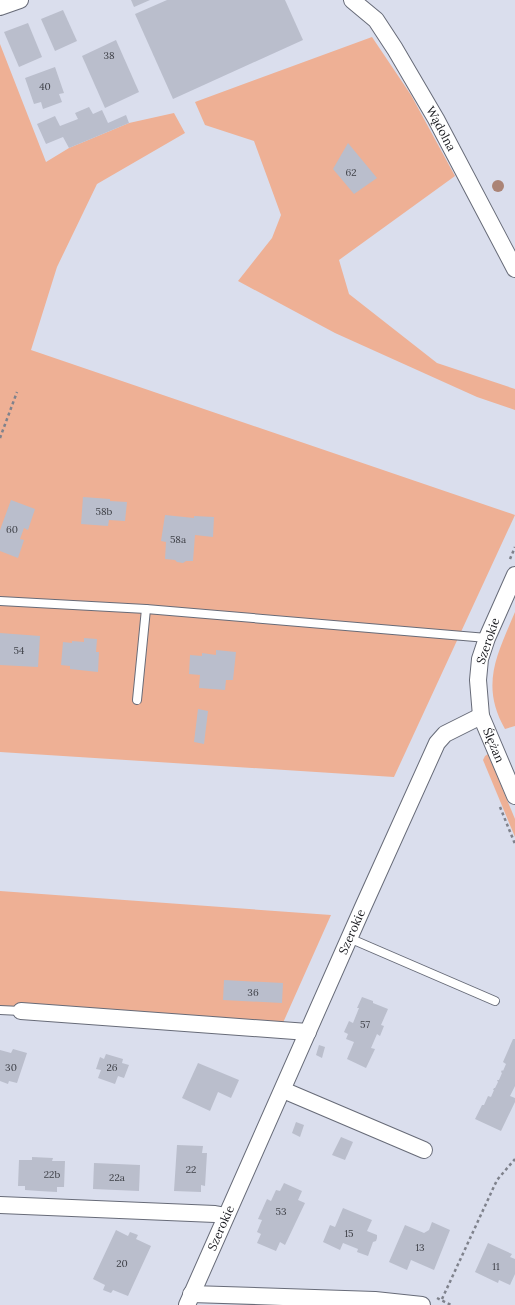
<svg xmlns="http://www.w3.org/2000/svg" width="515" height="1305" font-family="Lora,serif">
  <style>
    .green { fill: #eeb095 }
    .building { fill: #babecc }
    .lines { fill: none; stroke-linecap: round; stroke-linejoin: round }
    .lane-casing { stroke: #676b78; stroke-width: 10 }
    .street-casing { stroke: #676b78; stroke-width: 18 }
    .path { stroke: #7f828c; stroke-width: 2.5; stroke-dasharray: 3 3; stroke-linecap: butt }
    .lane { stroke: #fff; stroke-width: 8 }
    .street { stroke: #fff; stroke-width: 16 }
    .tree { fill: #ab8476 }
    .labels { text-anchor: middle; stroke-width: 3; stroke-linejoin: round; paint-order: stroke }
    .number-label { font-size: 10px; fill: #3f4148 }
    .street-label { font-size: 12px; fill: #16171c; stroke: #fff }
  </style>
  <rect width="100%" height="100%" fill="#dadeed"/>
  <g class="green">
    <polygon points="372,37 411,95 455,176 339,260 349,294 437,363 515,389 515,410 477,397 335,333 238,281 272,238 281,215 254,141 205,125 195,102"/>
    <polygon points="0,44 46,162 69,148 129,123 174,113 185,133 97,184 57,267 31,350 515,515 394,777 0,752"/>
    <path d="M515 612V726L505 729C480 685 497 655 515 612Z"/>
    <polygon points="488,754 515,819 515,837 483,760 485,756"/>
    <polygon points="0,891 331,915 282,1025 3,1011 0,1015"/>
  </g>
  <g class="building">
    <polygon points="131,0 150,0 134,7"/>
    <polygon points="167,0 285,0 303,40 173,99 135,14"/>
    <polygon points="63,10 77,41 55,51 41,19"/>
    <polygon points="28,23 42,57 19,67 4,32"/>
    <polygon points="116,40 139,92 105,108 82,56"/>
    <polygon points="55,67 64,93 59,94 62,102 43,109 41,102 34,104 25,78"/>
    <polygon points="89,107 93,114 102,110 108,123 126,115 129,123 69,148 63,137 46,144 37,124 55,116 60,126 78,119 75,113"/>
    <polygon points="348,143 377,178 354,194 333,169"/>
    <polygon points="83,497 110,499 110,501 127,502 125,521 109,520 108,526 81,524"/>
    <polygon points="11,500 35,509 28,530 24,528 20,539 24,540 18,558 0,551 0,530"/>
    <polygon points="165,515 194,518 194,516 214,517 213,537 195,535 193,561 186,561 183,563 177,562 175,560 165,559 166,542 161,541"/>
    <polygon points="0,633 40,636 38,667 0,665"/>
    <polygon points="84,638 97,639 96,652 99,652 98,672 70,669 70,666 61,665 63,642 72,643 72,641 84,642"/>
    <polygon points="216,650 236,652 233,680 226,680 225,690 199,688 200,675 189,674 190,655 202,656 202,653 216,655"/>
    <polygon points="198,709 208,711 204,744 194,742"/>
    <polygon points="224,980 283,983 282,1003 223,1000"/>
    <polygon points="362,997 373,1001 373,1003 388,1009 381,1025 384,1026 380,1036 377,1034 371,1048 375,1049 366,1068 347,1059 354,1042 346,1039 348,1034 344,1032 349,1021 353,1023 359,1008 357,1008"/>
    <polygon points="513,1039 515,1039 515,1086 510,1096 515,1098 515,1102 501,1131 475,1119 482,1105 484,1105 488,1096 491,1097 494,1090 493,1090 494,1088 495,1088 498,1082 497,1080 499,1080 502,1073 501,1072 502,1070 503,1071 506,1064 503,1062"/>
    <polygon points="319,1045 325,1047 322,1058 316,1055"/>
    <polygon points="13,1049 27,1053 17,1083 9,1081 8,1084 0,1081 0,1050 11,1053"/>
    <polygon points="106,1054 123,1059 122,1063 129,1065 124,1078 118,1076 115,1084 98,1078 101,1070 96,1069 100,1057 104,1059"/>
    <polygon points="198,1063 239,1080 231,1098 218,1092 210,1111 182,1098"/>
    <polygon points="296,1122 304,1125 300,1137 292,1133"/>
    <polygon points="341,1137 353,1142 345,1160 332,1155"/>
    <polygon points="177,1145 203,1146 202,1153 207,1153 205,1186 201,1185 201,1192 174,1191"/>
    <polygon points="32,1157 53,1158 52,1161 65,1161 64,1187 57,1187 57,1192 39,1191 25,1190 25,1186 18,1186 19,1160 32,1160"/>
    <polygon points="94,1163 140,1165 139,1191 93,1189"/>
    <polygon points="284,1183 302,1191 298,1200 305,1203 285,1245 280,1242 276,1251 257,1243 261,1234 257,1232 262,1220 258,1219 267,1199 271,1201 276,1190 280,1191"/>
    <polygon points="343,1208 372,1220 367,1231 377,1235 377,1238 376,1241 373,1242 368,1256 357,1252 358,1249 343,1243 340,1250 323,1242 330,1225 335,1227"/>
    <polygon points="432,1222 450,1230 434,1270 411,1260 407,1270 389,1262 405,1225 424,1233 429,1230"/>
    <polygon points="116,1230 128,1236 130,1232 138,1235 136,1239 151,1246 128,1296 113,1290 111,1293 103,1290 105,1285 93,1279"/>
    <polygon points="488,1243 512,1254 510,1257 515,1259 515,1274 510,1285 499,1280 498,1283 475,1272"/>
  </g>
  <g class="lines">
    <defs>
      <g id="lane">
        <polyline points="0,601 146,609 487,638"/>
        <polyline points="137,700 146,609"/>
        <polyline points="349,938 495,1001"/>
        <polyline points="0,1010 21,1011"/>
      </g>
      <g id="street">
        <path id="s1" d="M352 0 376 20 395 49 436 119 515 269"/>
        <polyline points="0,7 20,0"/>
        <path id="s2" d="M515 575 487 638 480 659 478 680 481 716 515 796"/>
        <polyline points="21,1011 308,1032"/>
        <polyline points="283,1090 424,1150"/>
        <polyline points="0,1205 215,1214 226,1216"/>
        <polyline points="191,1294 375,1300 422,1305"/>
        <path id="s3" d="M187 1305 363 907 437 743 445 734 481 716"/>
      </g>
    </defs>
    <use href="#lane" class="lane-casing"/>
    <use href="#street" class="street-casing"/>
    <g class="path">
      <polyline points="0,438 17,392"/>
      <polyline points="510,559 515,547"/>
      <polyline points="500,807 515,844"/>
      <polyline points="437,1298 451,1305"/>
      <polyline points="442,1299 497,1180 515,1159"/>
    </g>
    <use href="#lane" class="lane"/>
    <use href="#street" class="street"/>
  </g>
  <circle class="tree" cx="498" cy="186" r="6"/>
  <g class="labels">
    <g class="number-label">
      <text x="109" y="59">38</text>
      <text x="45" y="90">40</text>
      <text x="351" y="176">62</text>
      <text x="104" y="515">58b</text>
      <text x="12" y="533">60</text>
      <text x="178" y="543">58a</text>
      <text x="19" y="654">54</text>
      <text x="253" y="996">36</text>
      <text x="365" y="1028">57</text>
      <text x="11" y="1071">30</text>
      <text x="112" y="1071">26</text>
      <text x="191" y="1173">22</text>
      <text x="52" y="1178">22b</text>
      <text x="117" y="1181">22a</text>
      <text x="281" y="1215">53</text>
      <text x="349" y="1237">15</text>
      <text x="420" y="1251">13</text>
      <text x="122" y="1267">20</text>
      <text x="496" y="1270">11</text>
    </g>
    <g class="street-label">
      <text dy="4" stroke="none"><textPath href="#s1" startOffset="158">Wądolna</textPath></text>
      <text transform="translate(488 641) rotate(-71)" y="4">Szerokie</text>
      <text dy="4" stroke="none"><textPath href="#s2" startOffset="180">Ślężan</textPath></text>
      <text dy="4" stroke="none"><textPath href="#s3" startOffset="408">Szerokie</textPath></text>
      <text dy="4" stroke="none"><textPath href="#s3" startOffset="84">Szerokie</textPath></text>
    </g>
  </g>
</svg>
